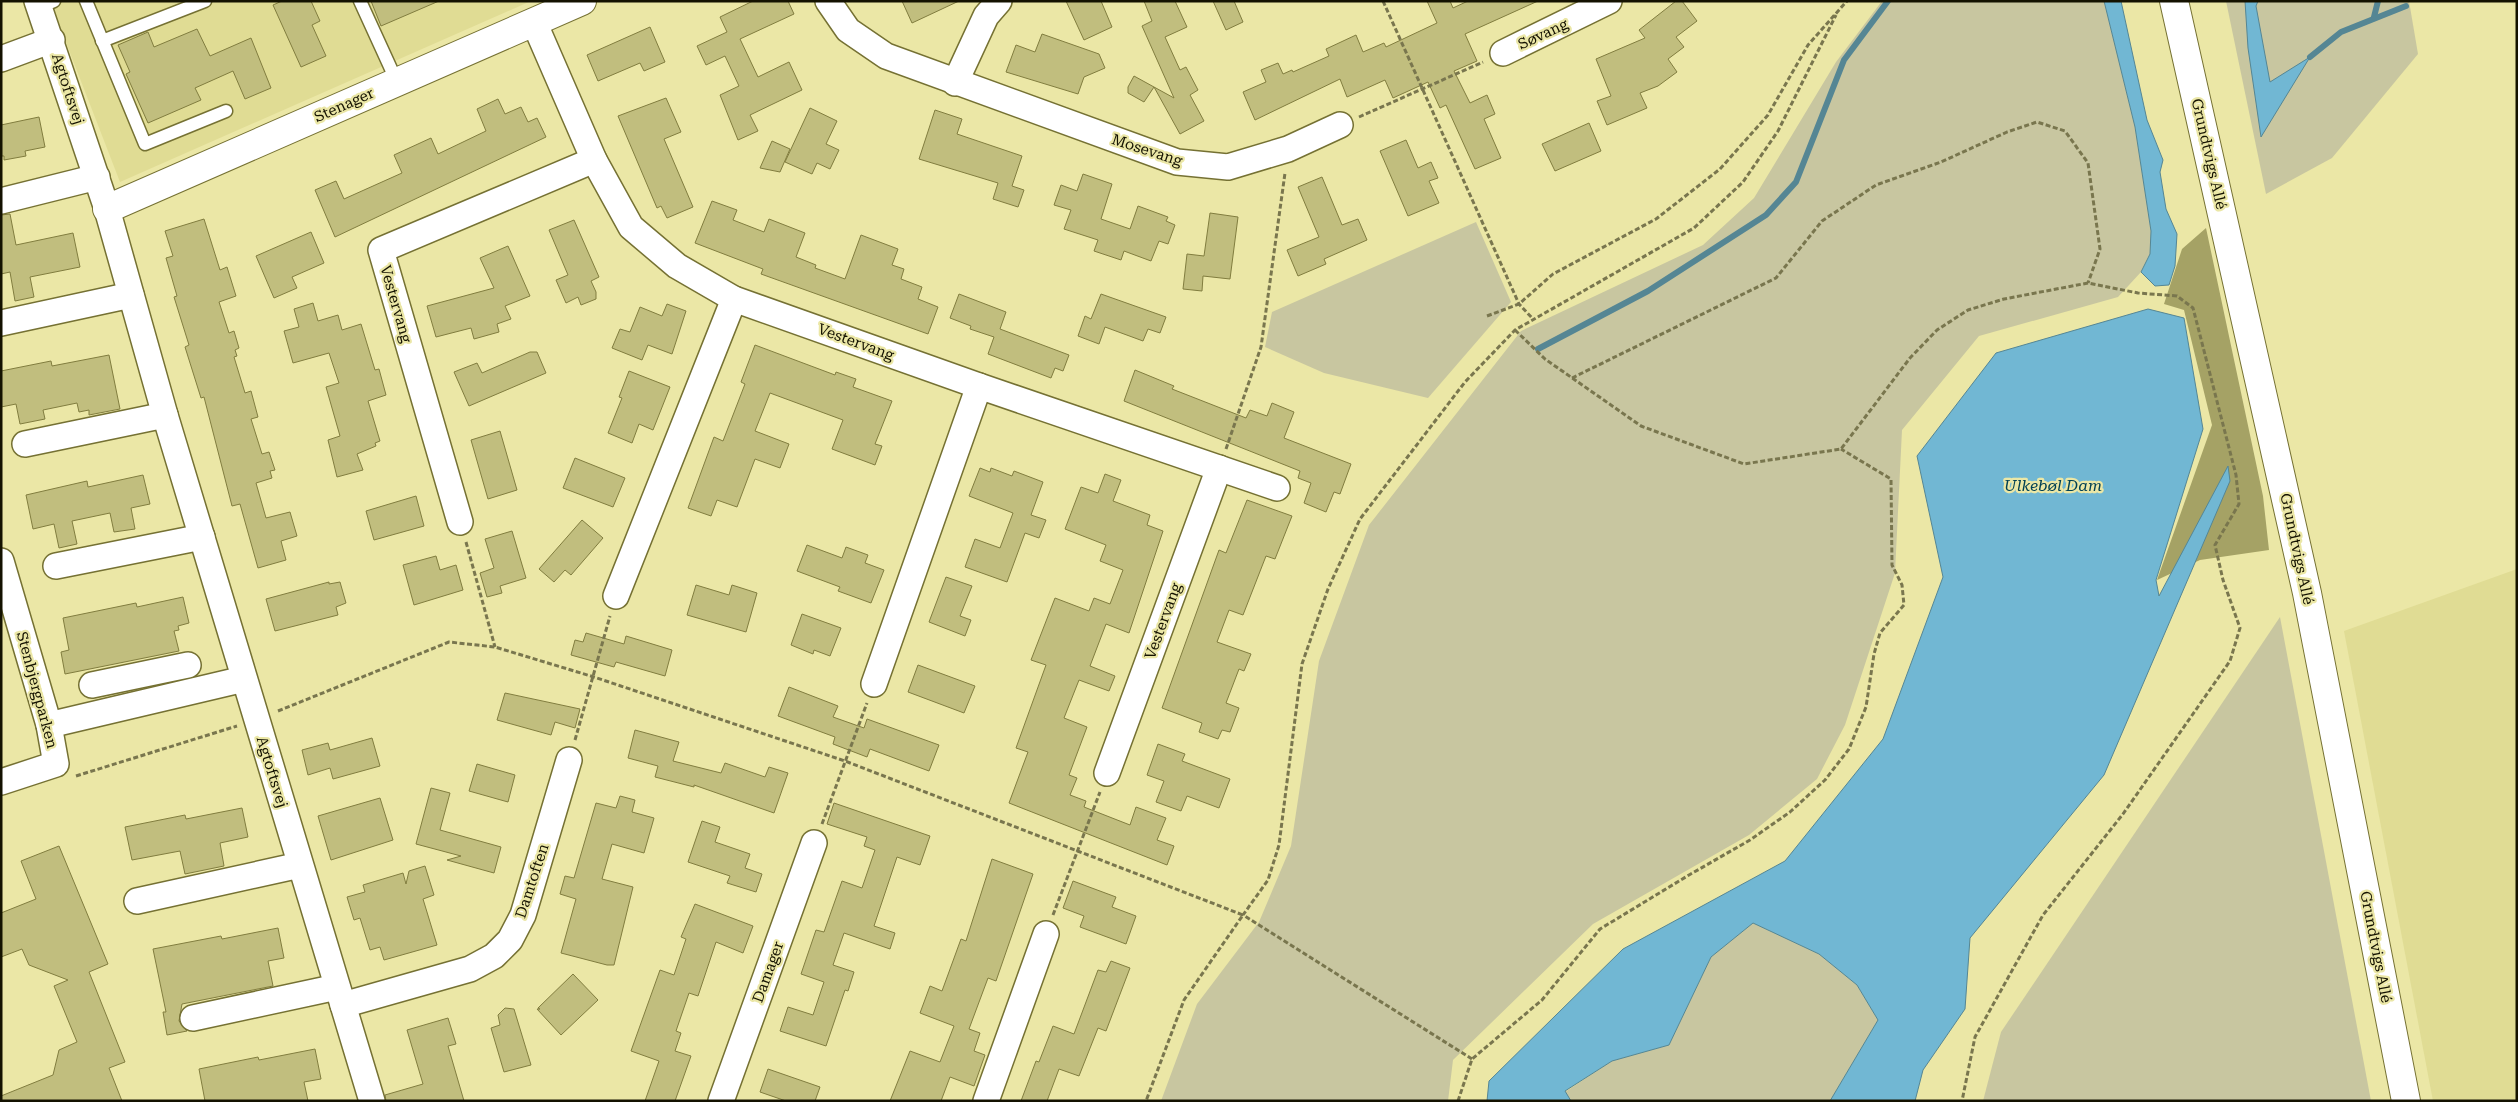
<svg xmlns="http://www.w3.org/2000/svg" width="2518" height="1102" font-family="'Roboto Serif',serif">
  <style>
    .built { fill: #e0dc94 }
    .green { fill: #c8c6a0 }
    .forest { fill: #a5a265 }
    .water { fill: #71b7d3; stroke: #558694 }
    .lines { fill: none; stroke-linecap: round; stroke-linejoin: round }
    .stream { stroke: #558694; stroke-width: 6 }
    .building { fill: #c1be7e; stroke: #817d3f }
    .lane-casing { stroke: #757133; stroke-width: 15 }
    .street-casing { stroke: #757133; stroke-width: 28 }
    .secondary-casing { stroke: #757133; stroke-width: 30 }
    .path { stroke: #79764e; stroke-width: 3; stroke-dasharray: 5 2.5; stroke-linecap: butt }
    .lane { stroke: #fff; stroke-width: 12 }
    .street { stroke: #fff; stroke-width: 25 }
    .secondary { stroke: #fff; stroke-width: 28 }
    .labels { text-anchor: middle; stroke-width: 4.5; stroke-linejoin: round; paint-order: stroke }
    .street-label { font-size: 15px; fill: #141200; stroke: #ebe7a6 }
    .water-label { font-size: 16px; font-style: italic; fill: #004053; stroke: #ebe7a6 }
  </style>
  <rect width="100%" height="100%" fill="#ebe7a6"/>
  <g class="built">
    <polygon points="50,1 531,1 120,182"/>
    <polygon points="2517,569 2517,1101 2433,1101 2344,631"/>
  </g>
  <g class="green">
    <polygon points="1882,1 2104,1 2135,127 2151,231 2150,254 2141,272 2118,297 1979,336 1902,430 1895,573 1845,725 1817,779 1749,835 1593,924 1453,1060 1448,1101 1161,1101 1197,1004 1259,922 1291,846 1319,661 1369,525 1521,331 1703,245 1754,198 1836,62"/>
    <polygon points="2226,1 2409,1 2418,54 2332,158 2266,194"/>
    <polygon points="1476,222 1511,302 1428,398 1324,373 1265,347 1272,312"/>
    <polygon points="2280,617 2371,1101 1983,1101 2001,1032"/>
    <polygon points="1753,923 1819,954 1857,985 1878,1020 1830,1101 1571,1101 1565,1092 1612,1061 1669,1045 1711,957"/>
  </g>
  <polygon class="forest" points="2206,228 2263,496 2269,550 2200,560 2157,580 2212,425 2184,310 2164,304 2182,249"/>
  <g class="water">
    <polygon points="2104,1 2121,1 2147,120 2163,160 2160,172 2166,209 2177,234 2175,266 2169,285 2155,286 2141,272 2150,254 2151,231 2135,127"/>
    <polygon points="2245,1 2258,1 2256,6 2270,82 2310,57 2261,137 2248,48"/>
    <polygon points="2148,309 2184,318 2203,429 2156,580 2159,596 2228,466 2230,481 2104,775 1970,938 1965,1009 1923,1070 1915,1101 1830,1101 1878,1020 1857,985 1819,954 1753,923 1711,957 1669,1045 1612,1061 1565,1091 1571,1101 1487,1101 1489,1081 1623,949 1785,861 1883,739 1943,577 1917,456 1996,353"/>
  </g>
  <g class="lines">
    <g class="stream">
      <polyline points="2374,17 2378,1"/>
      <polyline points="2310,57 2341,32 2406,6"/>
      <polyline points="1538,349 1648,291 1766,215 1796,182 1844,60 1888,1"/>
    </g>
  </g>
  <g class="building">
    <polygon points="282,1 311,1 320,21 312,25 326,56 301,67 273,5"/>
    <polygon points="371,1 439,1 381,26"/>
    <polygon points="753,1 788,1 794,14 740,39 758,77 789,62 802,90 750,115 758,131 738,140 720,95 739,86 725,56 706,65 697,46 727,32 720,17"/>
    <polygon points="902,1 959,1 912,23"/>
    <polygon points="1066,1 1101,1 1112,27 1084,40"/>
    <polygon points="1144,1 1175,1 1187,27 1165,37 1180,70 1186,67 1198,90 1190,95 1204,121 1180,134 1154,87 1174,98 1142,26 1152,21"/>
    <polygon points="1213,1 1234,1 1243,22 1226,30"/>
    <polygon points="1427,1 1450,1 1453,8 1468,1 1538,1 1465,34 1477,61 1454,71 1470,103 1487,95 1495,114 1484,119 1501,158 1475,169 1446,105 1440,108 1428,82 1393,98 1385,80 1347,97 1340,79 1255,120 1243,92 1266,82 1261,70 1278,63 1283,74 1292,70 1293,72 1329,56 1326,49 1356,35 1363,52 1384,43 1386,47 1437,23"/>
    <polygon points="1676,1 1682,1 1697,21 1676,37 1684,47 1668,59 1677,72 1658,86 1640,93 1647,108 1607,125 1597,101 1611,96 1596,59 1645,38 1639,30"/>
    <polygon points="650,27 665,62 644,71 640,63 598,81 587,55"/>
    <polygon points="197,29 210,56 251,38 271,88 245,99 233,71 195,88 201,100 148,123 126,74 130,72 118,45 148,32 154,47"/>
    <polygon points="1042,34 1099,54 1105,68 1084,77 1078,94 1006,72 1016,45 1035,52"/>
    <polygon points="1134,76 1154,87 1144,102 1128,93 1128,87"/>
    <polygon points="666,98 681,132 664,139 693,207 667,218 661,206 657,208 618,116"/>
    <polygon points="498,99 505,114 521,107 528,122 537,118 546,137 335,237 315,190 336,181 344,199 402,173 394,155 431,138 438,154 486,131 477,109"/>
    <polygon points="810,108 837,121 826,144 839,150 830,169 817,163 812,174 785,162"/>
    <polygon points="935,110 962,119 957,134 1022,156 1012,186 1024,190 1018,207 993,199 998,183 919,159"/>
    <polygon points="39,117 45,147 25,151 26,156 4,160 4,156 1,156 1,125"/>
    <polygon points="1589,123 1601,151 1555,171 1542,144"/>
    <polygon points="1406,140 1418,168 1431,162 1438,178 1429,181 1439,203 1408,216 1380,151"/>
    <polygon points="772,141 790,149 780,172 760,168"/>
    <polygon points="1083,174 1112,184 1101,219 1130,229 1138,206 1168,217 1166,221 1175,225 1168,244 1159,241 1151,261 1124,251 1121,260 1094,251 1098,240 1064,229 1071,210 1054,205 1061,185 1077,191"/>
    <polygon points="1322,177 1342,225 1358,219 1367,240 1324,259 1326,264 1298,276 1287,250 1319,237 1298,187"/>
    <polygon points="712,201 737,210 733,220 764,232 769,219 805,233 796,257 816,265 815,268 845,279 861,235 898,249 892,265 904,269 901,279 922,287 918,299 938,307 928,334 761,274 763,269 695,243"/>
    <polygon points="1210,213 1238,217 1230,279 1203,276 1202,291 1183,289 1187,254 1204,256"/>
    <polygon points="10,214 16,245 73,233 80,267 30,277 34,297 15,301 10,272 1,274 1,215"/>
    <polygon points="204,219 220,270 227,267 236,296 219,302 229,333 234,331 239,348 235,350 237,356 234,357 245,393 251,391 258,417 251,419 262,454 269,452 275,470 270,471 272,478 256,483 266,518 290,512 297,536 281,541 286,560 258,568 240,504 232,506 204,397 201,398 185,347 189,345 174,297 177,296 166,258 173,256 165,231"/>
    <polygon points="574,220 599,277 591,281 596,292 596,299 581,305 578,297 566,303 556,280 568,275 549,230"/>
    <polygon points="311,232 324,263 292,277 297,288 274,298 256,256"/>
    <polygon points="508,246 530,296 505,306 511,319 497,324 499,332 474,339 471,328 436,337 427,306 494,288 480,258"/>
    <polygon points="959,294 1006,312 1000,329 1069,355 1063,371 1055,368 1051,378 988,354 994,337 970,329 971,326 950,318"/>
    <polygon points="1101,294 1166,317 1160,333 1148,329 1143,341 1105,327 1099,344 1078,336 1085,316 1091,319"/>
    <polygon points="313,303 318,321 338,315 342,330 361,324 375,370 379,369 386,395 368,401 380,441 375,443 376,446 357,454 363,470 337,477 328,440 340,436 326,387 339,383 329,353 293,363 284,331 299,327 294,309"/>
    <polygon points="667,304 686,311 672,354 648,345 642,360 612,348 620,329 630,332 640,307 662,316"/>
    <polygon points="755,345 835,375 836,372 856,379 853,387 892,401 875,444 882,446 875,465 832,449 843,420 770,393 755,431 789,444 780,468 755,459 737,507 717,500 711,516 688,508 714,437 723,441 745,384 741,382"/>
    <polygon points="530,352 537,352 546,373 469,406 454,372 477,363 482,373"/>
    <polygon points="109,355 120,409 89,415 89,410 79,412 77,403 43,410 45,419 20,424 16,404 1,407 1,371 51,361 52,366"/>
    <polygon points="1135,370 1174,386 1172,389 1246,418 1250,410 1267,416 1272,403 1294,412 1284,438 1351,464 1340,494 1334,492 1326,512 1304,503 1311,483 1298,478 1300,471 1124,401"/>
    <polygon points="629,371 670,387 653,430 639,424 632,443 608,433 622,398 619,397"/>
    <polygon points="500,431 517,490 488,499 471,440"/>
    <polygon points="575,458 625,478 613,507 563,488"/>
    <polygon points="980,468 990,472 991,468 1012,476 1014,471 1043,482 1031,515 1046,520 1039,538 1025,533 1007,582 965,567 975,539 1000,548 1013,513 969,496"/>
    <polygon points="1105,474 1121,480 1113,501 1150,515 1147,525 1163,531 1129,633 1106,624 1090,666 1115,676 1109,691 1079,680 1064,718 1087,727 1069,775 1077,778 1070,795 1086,801 1084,807 1130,825 1136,807 1166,818 1157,840 1174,846 1167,865 1009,803 1028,752 1016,748 1046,665 1031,660 1055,598 1089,611 1094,598 1110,604 1123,570 1100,561 1106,545 1065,529 1081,487 1098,493"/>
    <polygon points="143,475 150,504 131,508 135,529 114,532 110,513 72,521 77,544 59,548 54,524 33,529 26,495 87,481 88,487"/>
    <polygon points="416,496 424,526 374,540 366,511"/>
    <polygon points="1247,500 1292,516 1275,559 1266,556 1243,615 1229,610 1217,642 1251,654 1244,671 1239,669 1226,703 1239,708 1230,732 1222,730 1218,739 1199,732 1202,723 1162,708 1219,550 1226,553"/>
    <polygon points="582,520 603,538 571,575 565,570 554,582 539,569"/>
    <polygon points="512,531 526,578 500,586 502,593 487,597 480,573 494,568 485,539"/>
    <polygon points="807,545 842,558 846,547 868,555 865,563 884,570 871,603 838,591 840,587 797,571"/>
    <polygon points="436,556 440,570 456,565 463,590 414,605 403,565"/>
    <polygon points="946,577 972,586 960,616 971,620 965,636 929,622"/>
    <polygon points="329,582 329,584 340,582 346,603 336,607 338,615 275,631 266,599"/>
    <polygon points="696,585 729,595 732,585 757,593 746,632 687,615"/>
    <polygon points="183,597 189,623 178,626 179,630 174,631 179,651 65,674 61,652 69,650 63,618 136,603 137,607"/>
    <polygon points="802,614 841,628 830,656 814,650 813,654 791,645"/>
    <polygon points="586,633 624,644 626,636 672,650 665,676 616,662 614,667 571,655 575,640 583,642"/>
    <polygon points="918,665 975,686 964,713 908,692"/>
    <polygon points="789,687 838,706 833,717 864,728 867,719 939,745 929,771 870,749 867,757 833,744 835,737 778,716"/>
    <polygon points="505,693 580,709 575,728 555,722 551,735 497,720"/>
    <polygon points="635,730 679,742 673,761 721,773 725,763 765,777 769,767 788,773 774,813 694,785 694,787 655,777 658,766 628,758"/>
    <polygon points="372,738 380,766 333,779 330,768 308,775 302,750 328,743 330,750"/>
    <polygon points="1158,744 1185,754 1182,761 1230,779 1219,808 1187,796 1181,811 1156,802 1164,781 1147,775"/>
    <polygon points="477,764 515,775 508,802 469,791"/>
    <polygon points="431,788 450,793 440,830 501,847 494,873 447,860 461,856 416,844"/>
    <polygon points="620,796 635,800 632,812 654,818 644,853 612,844 602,879 633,887 614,965 607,965 561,953 576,899 560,894 565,876 574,878 596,803 616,808"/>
    <polygon points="380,798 393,840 331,860 318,816"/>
    <polygon points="834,803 930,836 920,865 897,857 874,926 895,933 890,949 844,933 833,965 854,972 848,991 845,990 826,1046 780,1031 788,1007 813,1015 824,982 801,974 816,930 824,932 842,881 862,888 875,850 864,846 867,837 827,824"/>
    <polygon points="242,808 248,837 220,843 224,866 185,874 180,851 132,860 125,827 185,815 186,819"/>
    <polygon points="702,821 720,827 715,842 750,854 745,868 762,874 756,892 727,883 730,876 688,862"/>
    <polygon points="59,846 108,964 89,972 125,1062 109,1068 122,1101 1,1101 1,1096 53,1075 59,1050 77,1042 54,986 68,980 29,965 22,949 1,957 1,913 36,899 21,861"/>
    <polygon points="992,859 1033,874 996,981 988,978 969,1029 980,1033 974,1051 985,1055 974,1086 950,1077 941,1101 890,1101 910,1051 940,1062 954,1026 920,1013 930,986 942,991 961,939 966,941"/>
    <polygon points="425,866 434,895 423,899 437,945 384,960 380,947 370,950 360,918 354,920 347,897 365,892 363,885 403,873 406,884 409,871"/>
    <polygon points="1073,881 1116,897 1112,907 1136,916 1126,944 1080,927 1084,916 1063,908"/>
    <polygon points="695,904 753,926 743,953 716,942 698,996 689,993 676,1031 681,1033 675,1051 691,1056 675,1101 645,1101 659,1061 631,1051 660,970 674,975 686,939 681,937"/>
    <polygon points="278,928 284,958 268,961 273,986 182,1004 179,1021 187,1031 167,1035 163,1012 166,1012 153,949 221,936 222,939"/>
    <polygon points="1111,961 1130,968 1106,1031 1098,1028 1079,1076 1059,1069 1047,1101 1021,1101 1036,1061 1039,1062 1053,1026 1074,1034 1098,970 1106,972"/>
    <polygon points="573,974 598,1000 561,1035 537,1009 540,1009 538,1008"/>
    <polygon points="505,1008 514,1009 531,1065 504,1072 491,1028 500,1025 498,1015"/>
    <polygon points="448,1018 456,1044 448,1046 464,1101 386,1101 385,1095 423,1084 407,1030"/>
    <polygon points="315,1049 321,1079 304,1082 308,1101 205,1101 199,1069 258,1057 259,1060"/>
    <polygon points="768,1069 820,1087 815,1101 786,1101 760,1092"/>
  </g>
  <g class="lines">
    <defs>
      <g id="lane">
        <polyline points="86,1 145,144 226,111"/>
        <polyline points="360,1 397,82"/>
        <polyline points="40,7 54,1"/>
        <polyline points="102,41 205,1"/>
      </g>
      <g id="street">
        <polyline points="37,1 107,209 165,415 372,1101"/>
        <polyline points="828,1 848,30 886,56 1177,162 1228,167 1288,149 1340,125"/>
        <polyline points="534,22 594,160 631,227 677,266 734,299 979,386 1277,488"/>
        <polyline points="1503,53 1609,1"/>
        <polyline points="1,59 52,40"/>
        <polyline points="955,83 986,16 999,1"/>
        <polyline points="1,201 97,177"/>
        <polyline points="1,323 131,295"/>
        <polyline points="25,444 165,415"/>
        <polyline points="460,522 381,250 594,160"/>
        <polyline points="1,561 49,725 56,764 1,782"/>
        <polyline points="56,566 202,537"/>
        <polyline points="616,596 734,299"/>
        <polyline points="874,684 979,386"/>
        <polyline points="92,685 188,665"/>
        <polyline points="49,725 244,679"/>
        <polyline points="1107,773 1219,468"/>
        <polyline points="137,901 300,865"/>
        <polyline points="343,1005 470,969 494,956 510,940 523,915 569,760"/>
        <polyline points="193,1018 337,987"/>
        <polyline points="721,1101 814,843"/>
        <polyline points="986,1101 1046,934"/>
      </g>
      <g id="secondary">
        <polyline points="2174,1 2307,593 2406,1101"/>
        <polyline points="107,209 582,1"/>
      </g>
    </defs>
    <use href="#lane" class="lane-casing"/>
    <use href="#street" class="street-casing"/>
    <use href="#secondary" class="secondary-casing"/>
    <g class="path">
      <polyline points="1383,1 1519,304 1533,319"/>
      <polyline points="1359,117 1483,62"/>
      <polyline points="1487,316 1519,304 1553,274 1656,219 1720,169 1768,115 1808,45 1847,1"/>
      <polyline points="1515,330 1545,359 1641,426 1744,464 1841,449 1910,358 1937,330 1968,310 2004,299 2088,283 2138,293 2177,296 2193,308 2236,475 2239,504 2215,545 2223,580 2240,628 2230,661 2123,814 2043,915 1975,1037 1962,1101"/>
      <polyline points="1572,378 1776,278 1822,221 1876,185 1941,162 2007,132 2037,122 2065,131 2088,163 2100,249 2088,283"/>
      <polyline points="1226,449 1261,347 1285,173"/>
      <polyline points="466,542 495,647"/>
      <polyline points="278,711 449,642 495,647 594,677 845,761 1243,915 1184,1000 1146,1101"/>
      <polyline points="575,740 610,616"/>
      <polyline points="76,776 237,726"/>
      <polyline points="822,824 867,703"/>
      <polyline points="1053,915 1100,792"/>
      <polyline points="1472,1059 1243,915 1268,880 1279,845 1302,664 1328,589 1360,519 1465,382 1515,330 1694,228 1743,182 1778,131 1836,15"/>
      <polyline points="1458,1101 1472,1059 1542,1000 1600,929 1689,875 1750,840 1790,812 1825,780 1849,749 1866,707 1874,654 1880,633 1904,605 1902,585 1892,565 1891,479 1841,449"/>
    </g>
    <use href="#lane" class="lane"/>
    <use href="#street" class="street"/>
    <use href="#secondary" class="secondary"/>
  </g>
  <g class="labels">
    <g class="street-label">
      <text transform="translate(1543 34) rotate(-25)" y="5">Søvang</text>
      <text transform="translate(68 89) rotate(72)" y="5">Agtoftsvej</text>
      <text transform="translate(344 105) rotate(-24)" y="5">Stenager</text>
      <text transform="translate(1147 150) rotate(18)" y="5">Mosevang</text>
      <text transform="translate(2209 154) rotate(77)" y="5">Grundtvigs Allé</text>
      <text transform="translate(396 304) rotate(74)" y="5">Vestervang</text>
      <text transform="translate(856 342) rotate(20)" y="5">Vestervang</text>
      <text transform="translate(2297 549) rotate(78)" y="5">Grundtvigs Allé</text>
      <text transform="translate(1163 621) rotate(-70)" y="5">Vestervang</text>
      <text transform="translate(37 690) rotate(75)" y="5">Stenbjergparken</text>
      <text transform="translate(272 772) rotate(73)" y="5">Agtoftsvej</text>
      <text transform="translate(532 881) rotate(-72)" y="5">Damtoften</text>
      <text transform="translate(2376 947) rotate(79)" y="5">Grundtvigs Allé</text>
      <text transform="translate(768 972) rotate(-70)" y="5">Damager</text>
    </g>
    <g class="water-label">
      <text x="2053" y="491">Ulkebøl Dam</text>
    </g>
  </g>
  <rect width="2518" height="1102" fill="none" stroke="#141200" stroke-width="5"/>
</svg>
